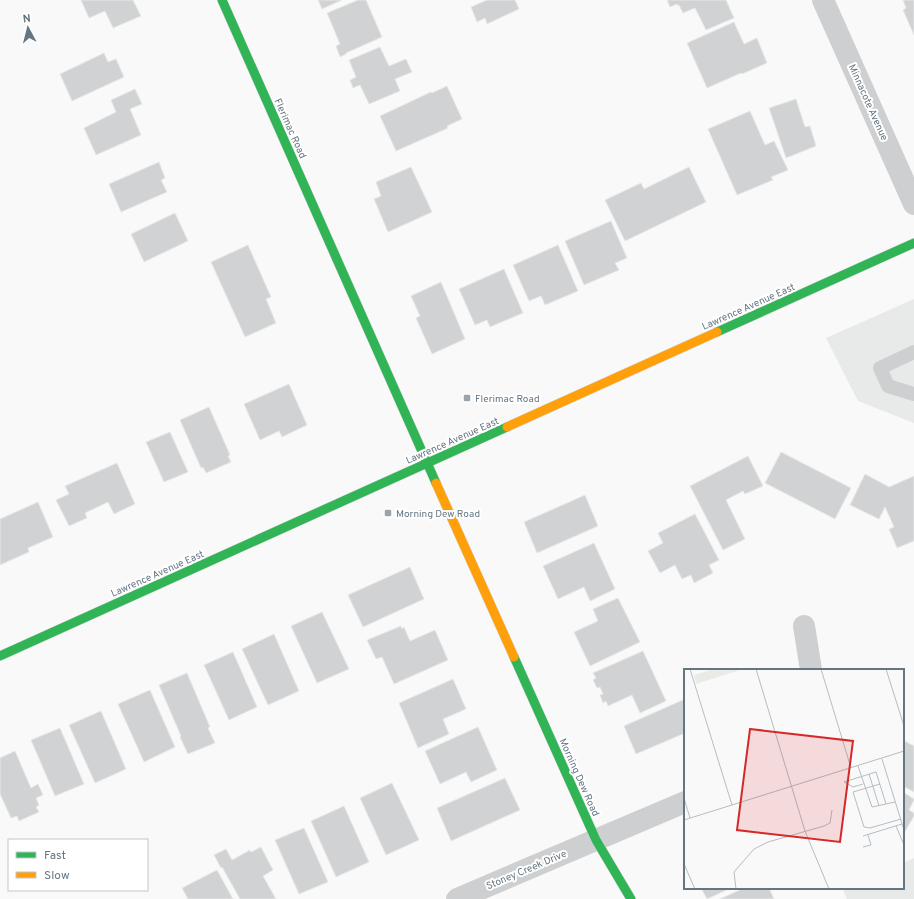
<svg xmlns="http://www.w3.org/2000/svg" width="914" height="899" font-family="Overpass,sans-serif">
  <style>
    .built { fill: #e8e9e9 }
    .building { fill: #d0d2d3; stroke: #e8e8e8 }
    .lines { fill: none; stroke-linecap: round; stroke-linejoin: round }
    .fast-casing { stroke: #d5d6d7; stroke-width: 10 }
    .slow-casing { stroke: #d5d6d7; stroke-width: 10 }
    .lane { stroke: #cecfd0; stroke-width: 14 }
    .street { stroke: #cecfd0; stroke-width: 22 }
    .fast { stroke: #30b455; stroke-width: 9 }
    .slow { stroke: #ff9f0a; stroke-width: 9 }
    .poi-dot { fill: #99a4ac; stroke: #fff; stroke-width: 1.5 }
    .labels { text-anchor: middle; stroke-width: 4; stroke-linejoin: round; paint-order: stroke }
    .street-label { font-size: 10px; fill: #657683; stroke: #fff }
    .poi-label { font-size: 10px; fill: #657683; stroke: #fff; text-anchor: start }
    .inset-road { fill: none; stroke: #b5bdc3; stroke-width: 1 }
    .view { fill: #d62828; fill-opacity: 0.15; stroke: #d62828; stroke-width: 2 }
    .inset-edge { fill: none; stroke: #657683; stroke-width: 2 }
  </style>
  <rect width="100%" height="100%" fill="#f9f9f9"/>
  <g class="built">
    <polygon points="914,299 914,423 858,401 826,338"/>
    <polygon points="914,858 914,899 847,899 842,888 903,888 903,863"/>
  </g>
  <g class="building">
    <polygon points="81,0 133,0 141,16 113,28 105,11 89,18"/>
    <polygon points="318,0 342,0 322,9"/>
    <polygon points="358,0 366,0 382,37 346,53 346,54 340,57 336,46 340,44 327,13"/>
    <polygon points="487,0 515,0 519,9 487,24 485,18 477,22 471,7"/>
    <polygon points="667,0 726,0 734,18 706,30 695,8 683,13 679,5 678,6 677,4 670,7"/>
    <polygon points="903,0 914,0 914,35 903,10 906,8"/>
    <polygon points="734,22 744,44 757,38 767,63 742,74 741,73 707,88 687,43"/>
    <polygon points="380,47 389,66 406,59 412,72 395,79 400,91 369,104 360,85 353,88 350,80 356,77 349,60"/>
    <polygon points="104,53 108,62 116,59 124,77 72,101 60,74"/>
    <polygon points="447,86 462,119 447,126 448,128 396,151 380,116 431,92 432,93"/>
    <polygon points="135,89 142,104 130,109 141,135 96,155 84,128 116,112 111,100"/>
    <polygon points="796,99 805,127 810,126 816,146 786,158 769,108"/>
    <polygon points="750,111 765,145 774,141 788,170 771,177 773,180 737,195 708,129"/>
    <polygon points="159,162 165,178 161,180 167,192 121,212 109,184"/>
    <polygon points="411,167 432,212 388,232 374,199 381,196 376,182"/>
    <polygon points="689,167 706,202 625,241 605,200 641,183 644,189"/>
    <polygon points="175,213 188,241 144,262 131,234"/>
    <polygon points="611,221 627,258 615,263 619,270 584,285 565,241"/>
    <polygon points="248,245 271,297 266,299 276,323 245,337 211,262"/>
    <polygon points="558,245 578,291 545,305 541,296 529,301 513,265"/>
    <polygon points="504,269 523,313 490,327 487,320 475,325 459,289"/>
    <polygon points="441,282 465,339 432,354 416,318 420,316 411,296"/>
    <polygon points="289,384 307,425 282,437 279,431 260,440 244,404"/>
    <polygon points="209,407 230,455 228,456 231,462 206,473 203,467 201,468 180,420"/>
    <polygon points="170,432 188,472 164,482 146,442"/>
    <polygon points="781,452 851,488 835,519 765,483"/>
    <polygon points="748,456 763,486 745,494 743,491 726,500 745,539 723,550 690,486"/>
    <polygon points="117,463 135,504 114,514 108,502 85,513 87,518 69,526 56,500 69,494 65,486"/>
    <polygon points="865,474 889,487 914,476 914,541 897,548 889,529 894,527 885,507 879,519 850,505"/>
    <polygon points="585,495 598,526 537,553 524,522"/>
    <polygon points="38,502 53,537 28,548 29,552 0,565 0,519"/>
    <polygon points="695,514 719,560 709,565 713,573 694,583 691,575 682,579 675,565 660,573 648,551 663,543 658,533"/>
    <polygon points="594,543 615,589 590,601 584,587 558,599 543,566"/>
    <polygon points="410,567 424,599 363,627 348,595"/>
    <polygon points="618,598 640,642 590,666 574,632 598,621 593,609"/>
    <polygon points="322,612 349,669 317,683 291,626"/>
    <polygon points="401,626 402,629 404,627 410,641 435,630 448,660 394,684 382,657 376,659 367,640"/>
    <polygon points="274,634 299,691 268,705 242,649"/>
    <polygon points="643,651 666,701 640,713 632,695 608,706 606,701 603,703 600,695 603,694 600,687 597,688 593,680 596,678 593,673"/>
    <polygon points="233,652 257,707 229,720 204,665"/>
    <polygon points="187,673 210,727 208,728 215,743 188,754 180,737 181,736 159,685"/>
    <polygon points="453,679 466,709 443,719 449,734 418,748 399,703"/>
    <polygon points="150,690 175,747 144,762 118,704"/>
    <polygon points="685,699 685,733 636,754 624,726"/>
    <polygon points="101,711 126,769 95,783 69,725"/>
    <polygon points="478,727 497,770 471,782 466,772 440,784 425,751"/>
    <polygon points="60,728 84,784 55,796 31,740"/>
    <polygon points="903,740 914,746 914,792 903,786"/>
    <polygon points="15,751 31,788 38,784 43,795 36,798 39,805 36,807 39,812 19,821 17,816 11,818 0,794 0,758"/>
    <polygon points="505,778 520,810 451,841 437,808"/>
    <polygon points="392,783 419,840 386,855 360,798"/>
    <polygon points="903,792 914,799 914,800 909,810 914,813 914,816 903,835"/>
    <polygon points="344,806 369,862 336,877 311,821"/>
    <polygon points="304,828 328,882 299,894 275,840"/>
    <polygon points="261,847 273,870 263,876 276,899 240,899 222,867 221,868 214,855 226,849 232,860 250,850 251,852"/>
    <polygon points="217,870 233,899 188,899 182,888"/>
    <polygon points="701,888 731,888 707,899"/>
    <polygon points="744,888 769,888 774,899 720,899"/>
  </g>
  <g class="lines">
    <defs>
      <g id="fast">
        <polyline points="222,0 436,483"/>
        <polyline points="717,332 914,243"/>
        <polyline points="0,656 507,427"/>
        <polyline points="514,657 596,840 631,899"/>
      </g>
      <g id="slow">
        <polyline points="507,427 717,332"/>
        <polyline points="436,483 514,657"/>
      </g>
    </defs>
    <use href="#fast" class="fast-casing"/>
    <use href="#slow" class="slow-casing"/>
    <polyline class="lane" points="914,352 880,368 888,386 914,394"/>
    <g class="street">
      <polyline points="823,0 914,204"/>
      <polyline points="804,626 811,670"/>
      <polyline points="457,899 685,802"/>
    </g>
    <use href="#fast" class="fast"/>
    <use href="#slow" class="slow"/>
  </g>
  <g class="poi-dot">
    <rect x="463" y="394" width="8" height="8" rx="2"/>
    <rect x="384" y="509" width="8" height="8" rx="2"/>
  </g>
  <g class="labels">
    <g class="street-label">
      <text transform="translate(869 102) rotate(66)" y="4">Minnacote Avenue</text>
      <text transform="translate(291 128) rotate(66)" y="4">Flerimac Road</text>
      <text transform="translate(748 306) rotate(-24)" y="4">Lawrence Avenue East</text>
      <text transform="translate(452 440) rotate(-24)" y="4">Lawrence Avenue East</text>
      <text transform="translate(157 573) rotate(-24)" y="4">Lawrence Avenue East</text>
      <text transform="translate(580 777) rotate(66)" y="4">Morning Dew Road</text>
      <text transform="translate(526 869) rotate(-23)" y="4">Stoney Creek Drive</text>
    </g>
    <g class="poi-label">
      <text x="475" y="402">Flerimac Road</text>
      <text x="396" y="517">Morning Dew Road</text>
    </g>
  </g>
  <g transform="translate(684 669)">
    <rect width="220" height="220" fill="#f9f9f9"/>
    <path d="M30 0H59L12 15 10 6Z" fill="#e8ebe6"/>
    <path class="inset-road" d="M6 0 48 136M72 0 121 162 145 220M137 0 167 99M202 0 220 57M198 90 220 161M174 97 188 138 211 133M185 105 195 137M179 115 169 118 160 113 192 103 202 135M196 115 169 123 180 158 186 159 217 150M0 129 6 149M0 151 220 82M212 157 220 176M179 167 218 155M179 178 187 176 184 166M0 195 11 220M52 220 50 203 70 180 84 173 140 157 146 154 148 141"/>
    <path class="view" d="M66 60 169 72 156 173 53 161Z"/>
    <rect width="220" height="220" class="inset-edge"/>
  </g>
  <rect x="8" y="839" width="140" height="52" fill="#ffffff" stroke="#c1c8cd"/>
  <rect x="16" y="852" width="20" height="6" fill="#30b455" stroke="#c1c8cd"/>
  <text x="44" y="859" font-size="12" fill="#657683">Fast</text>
  <rect x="16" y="872" width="20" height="6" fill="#ff9f0a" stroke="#c1c8cd"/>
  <text x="44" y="879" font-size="12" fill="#657683">Slow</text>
  <g transform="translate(28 28) rotate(353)" stroke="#ffffff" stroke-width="3" paint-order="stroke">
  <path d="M0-3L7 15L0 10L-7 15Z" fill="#657683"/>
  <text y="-6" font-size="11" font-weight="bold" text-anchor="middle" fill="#657683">N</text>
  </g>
</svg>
